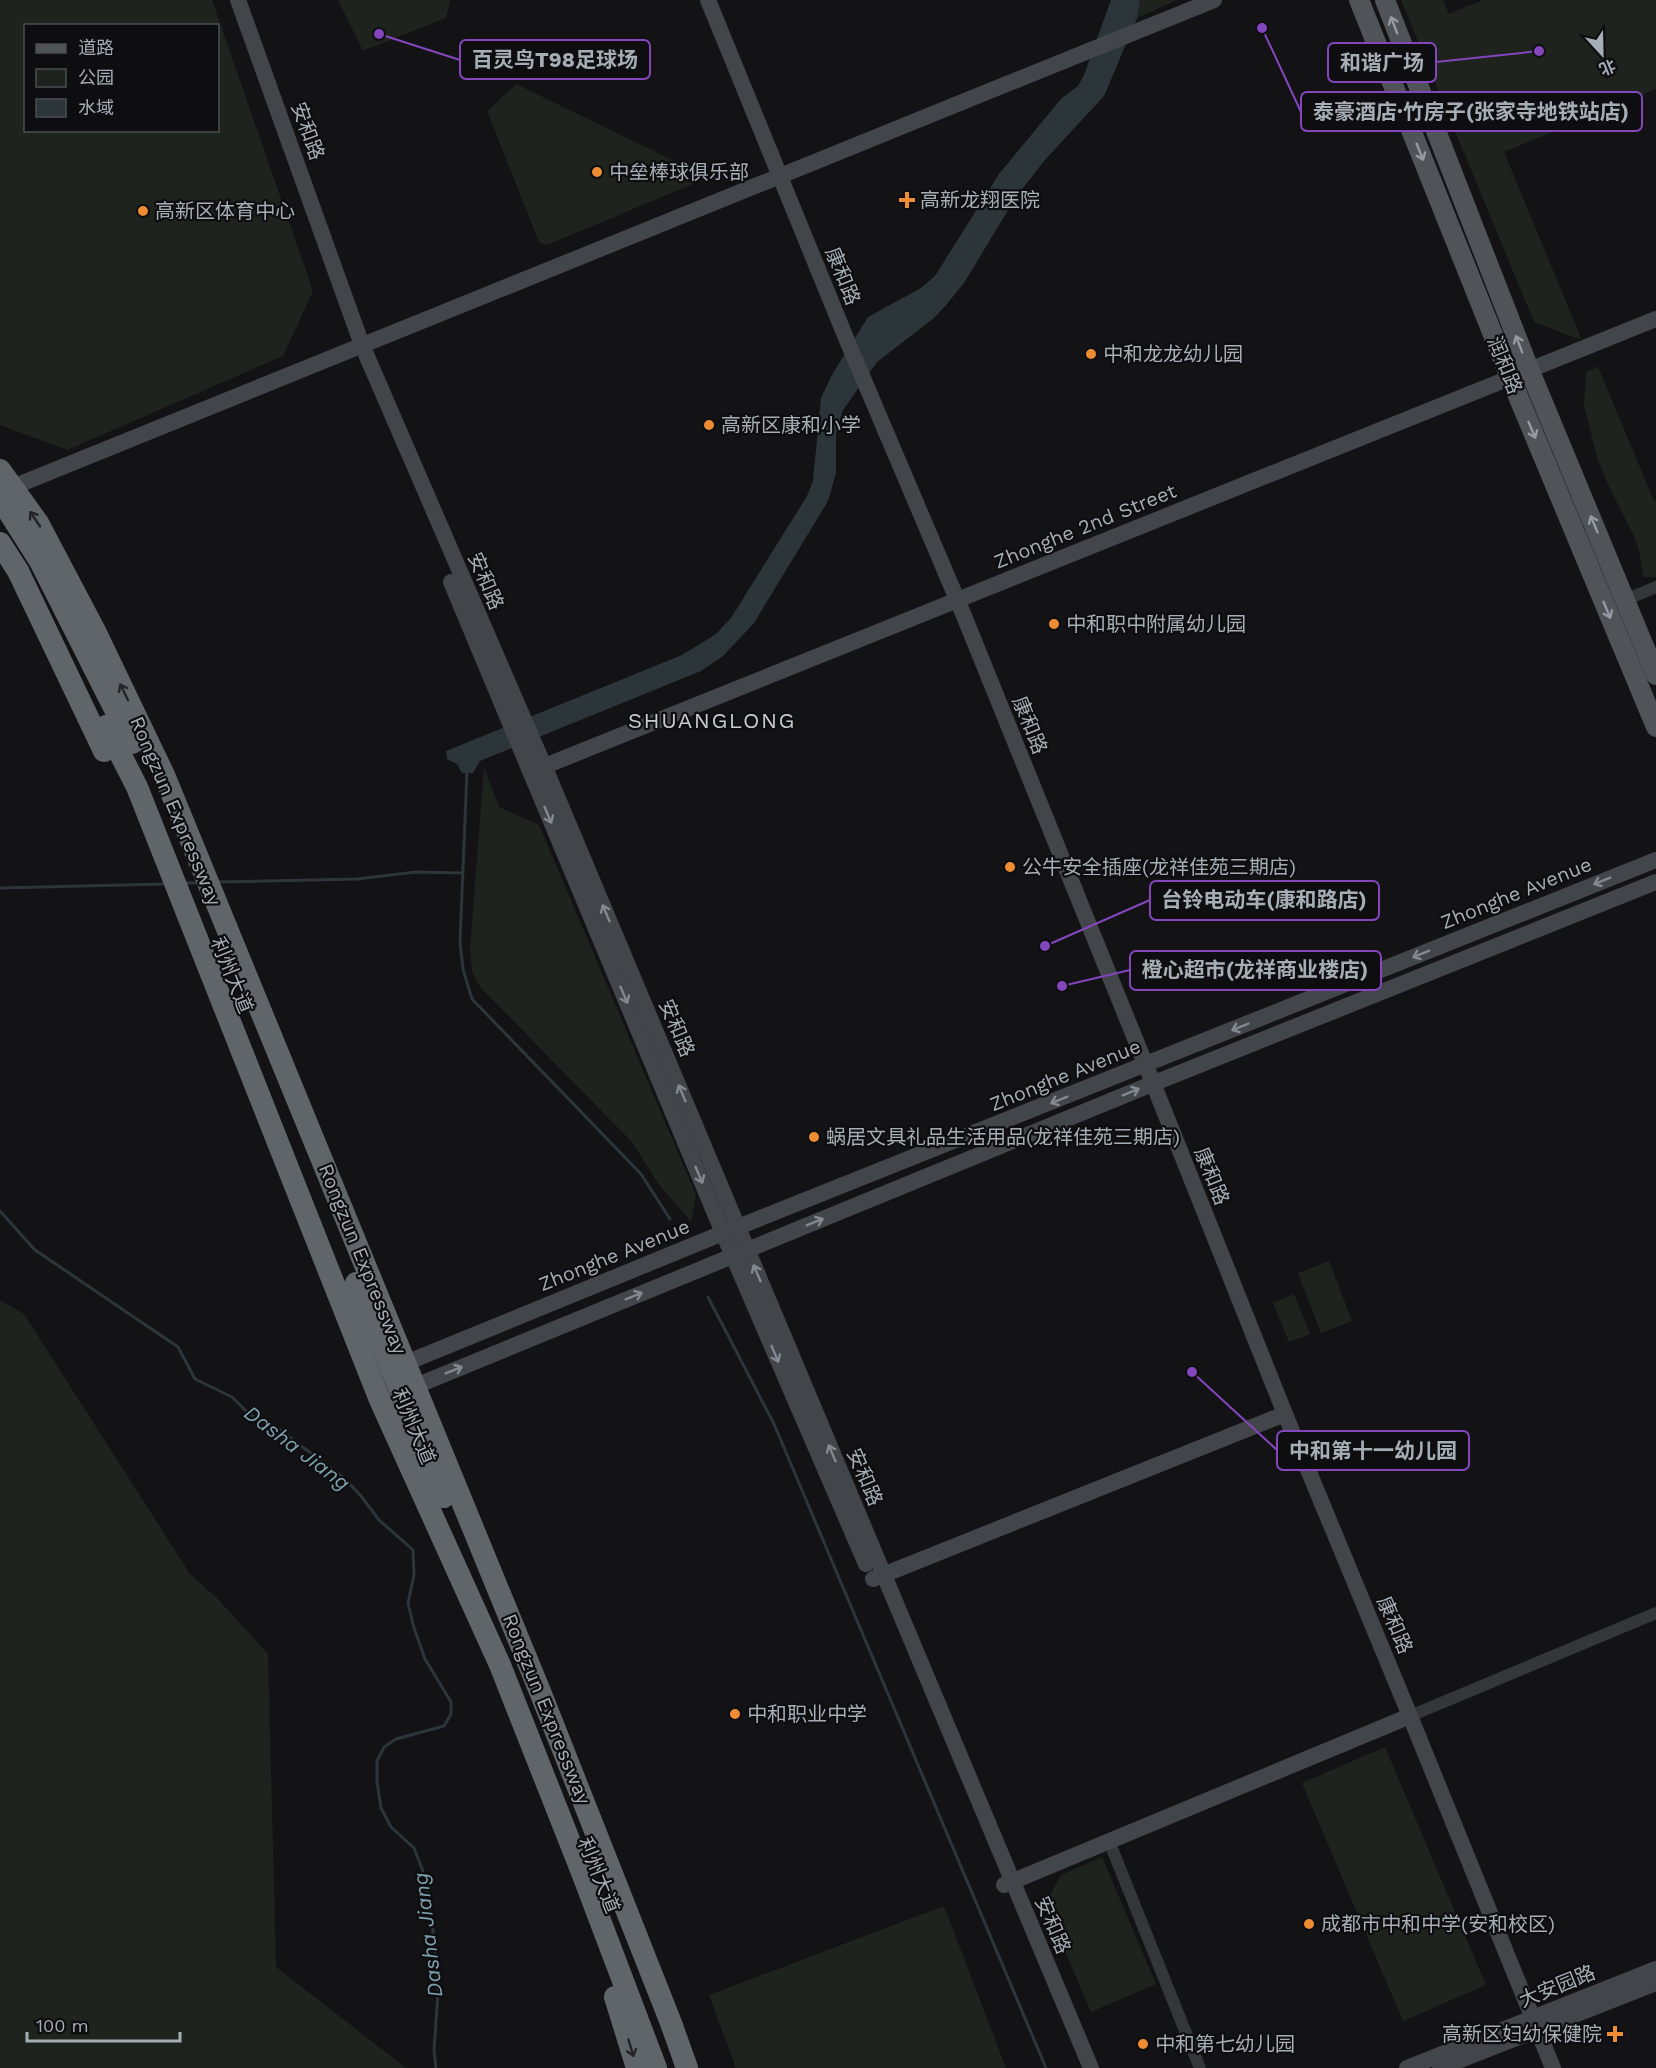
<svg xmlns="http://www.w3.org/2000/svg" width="1656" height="2068" font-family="'Work Sans','Noto Sans SC',sans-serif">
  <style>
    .green { fill: #1e241d; fill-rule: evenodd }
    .water { fill: #2c363a }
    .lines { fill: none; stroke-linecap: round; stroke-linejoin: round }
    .stream { stroke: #2c363a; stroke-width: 3 }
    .street { stroke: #34363a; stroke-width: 12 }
    .secondary { stroke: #42454a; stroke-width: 16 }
    .primary { stroke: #505459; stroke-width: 20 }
    .highway { stroke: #60656a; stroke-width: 22 }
    .oneway { stroke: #949ba3 }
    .oneway2 { stroke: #222426 }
    .oneway3 { stroke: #828990 }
    .poi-dot { fill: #ed8c33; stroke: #0e0e10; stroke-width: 2 }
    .labels { text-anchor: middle; stroke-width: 4.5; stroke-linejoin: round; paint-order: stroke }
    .street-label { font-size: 20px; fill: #a5adb5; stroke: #0e0e10 }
    .poi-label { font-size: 20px; fill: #a5adb5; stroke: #0e0e10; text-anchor: start }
    .water-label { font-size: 21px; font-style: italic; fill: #7da1af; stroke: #0e0e10 }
    .quarter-label { font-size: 22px; letter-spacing: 1.5px; fill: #c6cbd1; stroke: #0e0e10 }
    .leader { fill: none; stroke: #8346bd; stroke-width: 2 }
    .callout-dot { fill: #8346bd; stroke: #0e0e10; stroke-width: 2 }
    .callout { fill: #0e0e10; stroke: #8346bd; stroke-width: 2 }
    .callout-label { font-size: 21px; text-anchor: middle; font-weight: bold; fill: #a5adb5 }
  </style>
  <rect width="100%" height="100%" fill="#131315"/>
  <g class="green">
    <path d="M0 0H212L313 291 283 356 67 450 0 425ZM26 26H218V130H26Z"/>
    <polygon points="338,0 450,0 446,18 363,51"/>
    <polygon points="1140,0 1177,0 1137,18"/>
    <polygon points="1401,0 1443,0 1449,14 1483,0 1656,0 1656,89 1504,152 1581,338 1578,339 1534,322"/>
    <polygon points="516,84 672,160 693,184 547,245 539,242 487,111"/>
    <polygon points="1598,367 1654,501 1656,501 1656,577 1643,577 1639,550 1633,534 1610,489 1598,460 1584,406 1586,372"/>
    <polygon points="484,767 499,807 539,825 696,1195 691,1222 657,1182 633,1143 480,987 472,972 470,948"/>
    <polygon points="1329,1261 1352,1321 1321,1333 1298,1273"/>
    <polygon points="1294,1294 1310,1334 1289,1342 1273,1303"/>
    <polygon points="0,1300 24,1314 190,1574 216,1597 268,1654 276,1967 406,2068 0,2068"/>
    <polygon points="1385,1747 1486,1985 1403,2021 1302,1783"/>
    <polygon points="1102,1857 1156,1984 1091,2012 1045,1904 1061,1875"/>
    <polygon points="944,1906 1006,2068 736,2068 709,1995"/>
  </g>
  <polygon class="water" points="1111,0 1140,0 1137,18 1104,96 1044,161 1016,197 964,283 946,305 934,318 877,362 843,410 836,434 836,473 828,501 754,623 723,656 701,671 480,761 473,773 462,773 457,764 447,759 446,751 682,655 716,634 731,618 807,496 813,481 821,398 833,373 868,317 921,288 935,276 999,174 1061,99 1078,86 1084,75"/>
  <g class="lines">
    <g class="stream">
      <polyline points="467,771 460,942 463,969 472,999 641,1174 670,1219"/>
      <polyline points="216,882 357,879 416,872 463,873"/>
      <polyline points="183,883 198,883"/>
      <polyline points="0,888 165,884"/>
      <polyline points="0,1211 35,1250 178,1347 195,1379 232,1397 249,1414 280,1430 344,1478 361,1496 379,1520 413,1550 414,1575 408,1603 414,1628 425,1659 451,1702 451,1714 444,1726 396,1739 384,1747 377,1761 377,1782 381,1808 391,1827 414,1848 426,1879 434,1939 438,1993 434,2050 436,2068"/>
      <polyline points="708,1297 774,1424 1046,2068"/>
    </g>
    <g class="street">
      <polyline points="1625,600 1656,587"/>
      <polyline points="1410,1716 1656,1613"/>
      <polyline points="1109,1841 1200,2068"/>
    </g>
    <g class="secondary">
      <polyline points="238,0 362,345 548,775 1091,2068"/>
      <polyline points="708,0 846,338 962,611 1153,1083 1285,1414 1410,1716 1553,2068"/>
      <polyline points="3,491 1214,0"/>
      <polyline points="451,582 723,1233 866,1564"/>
      <polyline points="535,770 1656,319"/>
      <polyline points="396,1367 723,1233 1656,860"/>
      <polyline points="406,1390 1147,1086 1656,882"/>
      <polyline points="873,1579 1285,1414"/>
      <polyline points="1004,1885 1410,1716"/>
      <polyline points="1407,2068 1656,1969"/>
      <polyline points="1440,2068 1656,1983"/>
    </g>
    <g class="primary">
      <polyline points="1359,0 1510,377 1656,727"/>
      <polyline points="1385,0 1529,369 1656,675"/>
    </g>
    <g class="highway">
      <polyline points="0,470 38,523 96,633 164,775 541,1694 671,2023 687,2068"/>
      <polyline points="0,498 40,561 132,743"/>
      <polyline points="0,543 18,571 104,751"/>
      <polyline points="106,726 137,787 380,1400 500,1665 581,1870 656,2068"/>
      <polyline points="356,1283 444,1497"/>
      <polyline points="615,1997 637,2068"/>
    </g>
  </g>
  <defs><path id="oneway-shaft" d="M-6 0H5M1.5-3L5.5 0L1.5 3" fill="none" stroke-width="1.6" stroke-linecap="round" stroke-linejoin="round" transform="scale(1.5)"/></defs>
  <g class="oneway">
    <use href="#oneway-shaft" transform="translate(1394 25) rotate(-111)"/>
    <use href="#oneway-shaft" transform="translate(1420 152) rotate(68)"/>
    <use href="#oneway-shaft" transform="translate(1519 344) rotate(-111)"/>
    <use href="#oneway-shaft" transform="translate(1532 430) rotate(67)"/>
    <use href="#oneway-shaft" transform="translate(1594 524) rotate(-113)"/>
    <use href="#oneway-shaft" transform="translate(1607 610) rotate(67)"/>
  </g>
  <g class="oneway2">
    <use href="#oneway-shaft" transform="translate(35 519) rotate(-124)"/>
    <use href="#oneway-shaft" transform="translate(124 692) rotate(-116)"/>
    <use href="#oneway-shaft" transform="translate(631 2048) rotate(73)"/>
  </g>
  <g class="oneway3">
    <use href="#oneway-shaft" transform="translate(548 815) rotate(67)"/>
    <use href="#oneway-shaft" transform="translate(1602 881) rotate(158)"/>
    <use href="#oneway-shaft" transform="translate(606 913) rotate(-113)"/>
    <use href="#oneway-shaft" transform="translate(1421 954) rotate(158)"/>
    <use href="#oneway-shaft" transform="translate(624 995) rotate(67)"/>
    <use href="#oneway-shaft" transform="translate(1240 1027) rotate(158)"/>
    <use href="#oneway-shaft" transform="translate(1131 1092) rotate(-22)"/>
    <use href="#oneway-shaft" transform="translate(682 1093) rotate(-113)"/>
    <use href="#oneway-shaft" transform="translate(1059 1100) rotate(158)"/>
    <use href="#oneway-shaft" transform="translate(699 1175) rotate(67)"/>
    <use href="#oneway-shaft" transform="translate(815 1222) rotate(-22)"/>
    <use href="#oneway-shaft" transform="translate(757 1273) rotate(-113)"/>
    <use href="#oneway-shaft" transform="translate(634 1296) rotate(-22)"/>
    <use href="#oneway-shaft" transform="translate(775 1354) rotate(67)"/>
    <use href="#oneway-shaft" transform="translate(454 1370) rotate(-22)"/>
    <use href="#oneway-shaft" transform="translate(832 1453) rotate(-113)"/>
  </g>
  <g class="poi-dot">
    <circle cx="597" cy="172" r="6"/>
    <path d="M904 191h6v6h6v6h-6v6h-6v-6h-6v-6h6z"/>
    <circle cx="143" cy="211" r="6"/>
    <circle cx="1091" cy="354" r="6"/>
    <circle cx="709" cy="425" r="6"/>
    <circle cx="1054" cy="624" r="6"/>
    <circle cx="1010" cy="867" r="6"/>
    <circle cx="814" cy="1137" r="6"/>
    <circle cx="735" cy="1714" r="6"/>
    <circle cx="1309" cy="1924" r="6"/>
    <path d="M1612 2025h6v6h6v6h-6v6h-6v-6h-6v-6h6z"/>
    <circle cx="1143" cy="2044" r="6"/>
  </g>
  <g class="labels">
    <g class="street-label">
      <text transform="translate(308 131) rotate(70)" y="7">安和路</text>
      <text transform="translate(843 276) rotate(68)" y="7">康和路</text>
      <text transform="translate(1505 365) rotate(68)" y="7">润和路</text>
      <text transform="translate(1085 526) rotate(-22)" y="7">Zhonghe 2nd Street</text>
      <text transform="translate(486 581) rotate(67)" y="7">安和路</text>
      <text transform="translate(1030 725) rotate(68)" y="7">康和路</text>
      <text transform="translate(176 811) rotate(67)" y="7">Rongzun Expressway</text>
      <text transform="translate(1516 893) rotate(-22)" y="7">Zhonghe Avenue</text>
      <text transform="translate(232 975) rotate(68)" y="7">利州大道</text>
      <text transform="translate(677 1028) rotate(67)" y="7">安和路</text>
      <text transform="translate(1065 1075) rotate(-22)" y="7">Zhonghe Avenue</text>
      <text transform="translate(1212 1176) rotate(68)" y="7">康和路</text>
      <text transform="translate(614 1255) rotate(-22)" y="7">Zhonghe Avenue</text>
      <text transform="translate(363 1259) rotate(68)" y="7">Rongzun Expressway</text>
      <text transform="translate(414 1426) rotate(67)" y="7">利州大道</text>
      <text transform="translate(865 1477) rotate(67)" y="7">安和路</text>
      <text transform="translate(1395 1625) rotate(67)" y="7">康和路</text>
      <text transform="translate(547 1709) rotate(68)" y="7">Rongzun Expressway</text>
      <text transform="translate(599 1875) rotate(68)" y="7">利州大道</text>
      <text transform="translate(1053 1925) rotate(67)" y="7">安和路</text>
      <text transform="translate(1557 1986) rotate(-22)" y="7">大安园路</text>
    </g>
    <g class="poi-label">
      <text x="609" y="179">中垒棒球俱乐部</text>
      <text x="920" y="207">高新龙翔医院</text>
      <text x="155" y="218">高新区体育中心</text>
      <text x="1103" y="361">中和龙龙幼儿园</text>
      <text x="721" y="432">高新区康和小学</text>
      <text x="1066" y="631">中和职中附属幼儿园</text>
      <text x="1022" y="874">公牛安全插座(龙祥佳苑三期店)</text>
      <text x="826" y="1144">蜗居文具礼品生活用品(龙祥佳苑三期店)</text>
      <text x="747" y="1721">中和职业中学</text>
      <text x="1321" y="1931">成都市中和中学(安和校区)</text>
      <text x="1602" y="2041" text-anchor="end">高新区妇幼保健院</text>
      <text x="1155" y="2051">中和第七幼儿园</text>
    </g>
    <g class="water-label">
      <text transform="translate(297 1448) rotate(37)" y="7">Dasha Jiang</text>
      <text transform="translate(428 1935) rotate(-97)" y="7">Dasha Jiang</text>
    </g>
    <g class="quarter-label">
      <text x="712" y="728">SHUANGLONG</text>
    </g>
  </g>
  <path class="leader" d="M379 34L460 60M1539 51L1436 62M1262 28L1301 112M1045 946L1150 900M1062 986L1130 970M1192 1372L1277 1450"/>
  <g class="callout-dot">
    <circle cx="379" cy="34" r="6"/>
    <circle cx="1539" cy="51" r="6"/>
    <circle cx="1262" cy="28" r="6"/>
    <circle cx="1045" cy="946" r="6"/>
    <circle cx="1062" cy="986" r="6"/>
    <circle cx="1192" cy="1372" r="6"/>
  </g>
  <g class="callout">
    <rect x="460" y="40" width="190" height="39" rx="6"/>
    <rect x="1328" y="43" width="108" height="39" rx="6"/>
    <rect x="1301" y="92" width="341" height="39" rx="6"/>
    <rect x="1150" y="881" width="229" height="39" rx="6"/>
    <rect x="1130" y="951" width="251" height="39" rx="6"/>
    <rect x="1277" y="1431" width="192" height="39" rx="6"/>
  </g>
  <g class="callout-label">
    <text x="555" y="67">百灵鸟T98足球场</text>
    <text x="1382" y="70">和谐广场</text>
    <text x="1471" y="119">泰豪酒店·竹房子(张家寺地铁站店)</text>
    <text x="1264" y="907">台铃电动车(康和路店)</text>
    <text x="1255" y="977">橙心超市(龙祥商业楼店)</text>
    <text x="1373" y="1458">中和第十一幼儿园</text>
  </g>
  <rect x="24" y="24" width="195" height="108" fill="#0e0e10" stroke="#4a4e52" stroke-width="1.5"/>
  <rect x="36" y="44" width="30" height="9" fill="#505459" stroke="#4a4e52" stroke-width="1.5"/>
  <text x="78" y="54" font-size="18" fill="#a5adb5">道路</text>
  <rect x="36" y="69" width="30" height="18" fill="#1e241d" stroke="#4a4e52" stroke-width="1.5"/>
  <text x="78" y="84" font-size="18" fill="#a5adb5">公园</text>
  <rect x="36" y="99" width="30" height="18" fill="#2c363a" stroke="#4a4e52" stroke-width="1.5"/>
  <text x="78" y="114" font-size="18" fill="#a5adb5">水域</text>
  <g transform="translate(1602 54) rotate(158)" stroke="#0e0e10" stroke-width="4.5" paint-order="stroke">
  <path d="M0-4.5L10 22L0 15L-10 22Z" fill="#a5adb5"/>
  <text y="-9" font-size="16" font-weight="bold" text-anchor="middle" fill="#a5adb5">北</text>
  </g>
  <path d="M27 2032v9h153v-9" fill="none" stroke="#a5adb5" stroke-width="3"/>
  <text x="36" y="2032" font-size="18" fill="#a5adb5" stroke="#0e0e10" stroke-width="4.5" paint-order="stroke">100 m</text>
</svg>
